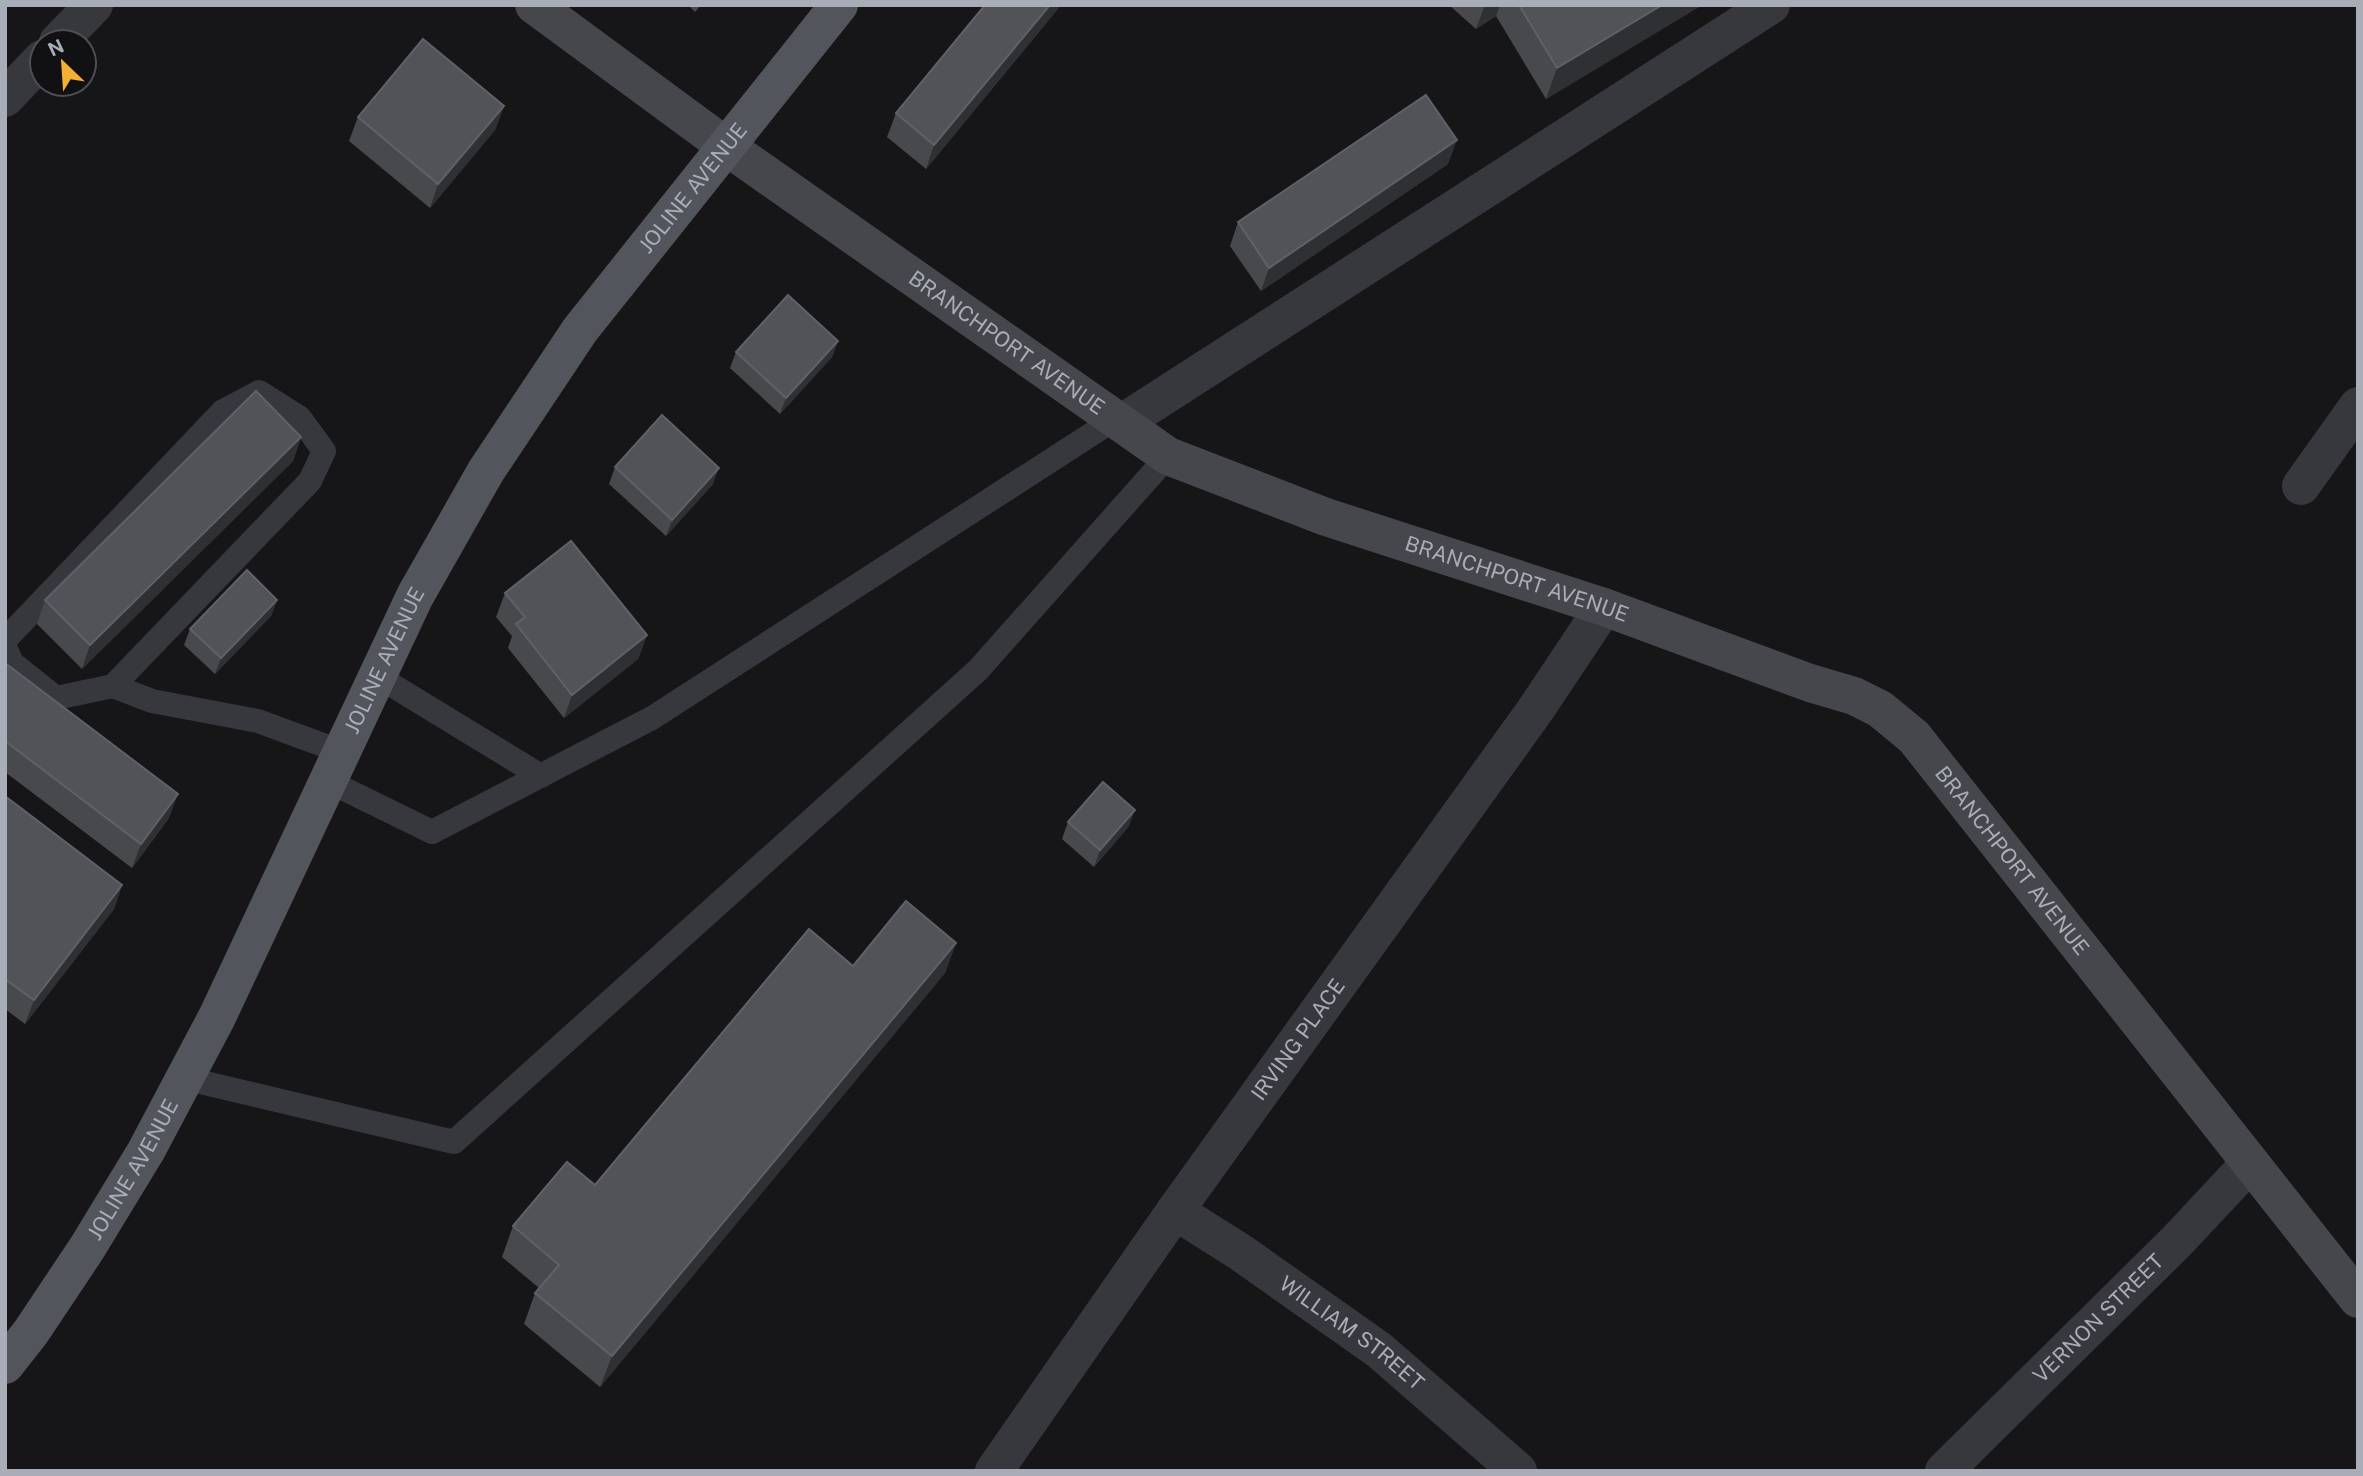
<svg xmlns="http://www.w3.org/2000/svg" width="2363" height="1476" font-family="'Public Sans',sans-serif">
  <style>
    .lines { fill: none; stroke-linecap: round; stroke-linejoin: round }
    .lane { stroke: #37383d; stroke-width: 24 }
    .street { stroke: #37383d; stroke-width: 38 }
    .secondary { stroke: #45474d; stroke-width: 38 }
    .primary { stroke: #53555c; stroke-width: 38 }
    .wall { fill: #47494d }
    .shaded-wall { fill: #2f3033 }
    .building { fill: #525359; stroke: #5f6168; stroke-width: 2 }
    .labels { text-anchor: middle; stroke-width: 6; stroke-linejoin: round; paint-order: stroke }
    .street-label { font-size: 21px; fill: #a8adb8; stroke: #111113 }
  </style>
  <rect width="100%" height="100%" fill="#161618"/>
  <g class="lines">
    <g class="lane">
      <polyline points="5,640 223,411 259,392 300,418 324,451 310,481 113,686"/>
      <polyline points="5,647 12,663 56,698 113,686 152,701 258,721 342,752"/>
      <polyline points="377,676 541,776"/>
      <polyline points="328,781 432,832 652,718 1115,419"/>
      <polyline points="184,1078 454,1142 978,670 1168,456"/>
    </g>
    <g class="street">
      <polyline points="58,42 94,5"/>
      <polyline points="5,98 42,59"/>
      <polyline points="1122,423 1771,5"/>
      <polyline points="2301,486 2358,406"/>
      <path id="s1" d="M1175 1211 1240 1252 1379 1350 1518 1471"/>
      <path id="s2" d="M994 1471 1175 1211 1536 709 1604 607"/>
      <path id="s3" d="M1944 1471 2177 1241 2250 1163"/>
    </g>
    <path class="secondary" id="s4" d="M534 5 727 147 1168 456 1326 517 1604 607 1810 683 1854 696 1880 709 1914 737 2358 1299"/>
    <path class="primary" id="s5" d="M5 1365 31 1332 87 1248 146 1151 217 1017 415 596 486 471 580 330 839 5"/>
  </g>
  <g class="wall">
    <polygon points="688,5 701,5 695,12"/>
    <polygon points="985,5 1061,5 926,169 887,137 896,113"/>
    <polygon points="1449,5 1702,5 1546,99 1496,16 1476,29"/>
    <polygon points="504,106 495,130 430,208 349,141 358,117"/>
    <polygon points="1448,164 1261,291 1230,246 1238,222"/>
    <polygon points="838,341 832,357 780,414 730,368 736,352"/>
    <polygon points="301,437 293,461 82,669 37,624 45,600"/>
    <polygon points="615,467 713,484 666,536 609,484"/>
    <polygon points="505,593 647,635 638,659 564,718 508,648 512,636 496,617"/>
    <polygon points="277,600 271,616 215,674 184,645 190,629"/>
    <polygon points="5,663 169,818 132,868 5,772"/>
    <polygon points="5,796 122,885 114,909 25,1024 5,1009"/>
    <polygon points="1068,822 1129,826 1094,867 1062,839"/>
    <polygon points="956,943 945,973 600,1387 524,1324 535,1293 539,1288 502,1257 513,1226 595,1185 853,966"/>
  </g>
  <g class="shaded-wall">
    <polygon points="1050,5 1061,5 926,169 934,145"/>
    <polygon points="1485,5 1500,5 1496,16 1476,29"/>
    <polygon points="1662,5 1702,5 1546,99 1557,68"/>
    <polygon points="504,106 495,130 430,208 438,184"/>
    <polygon points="1457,140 1448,164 1261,291 1269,268"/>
    <polygon points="838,341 832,357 780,414 786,398"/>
    <polygon points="301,437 293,461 82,669 90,645"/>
    <polygon points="719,468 713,484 666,536 672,520"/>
    <polygon points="277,600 271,616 215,674 221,658"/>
    <polygon points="647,635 638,659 564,718 572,695"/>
    <polygon points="178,794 169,818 132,868 141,844"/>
    <polygon points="1135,810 1129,826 1094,867 1100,850"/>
    <polygon points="122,885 114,909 25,1024 34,1000"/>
    <polygon points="956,943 945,973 600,1387 612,1356"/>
  </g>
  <g class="building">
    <polygon points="985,5 1050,5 934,145 896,113"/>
    <polygon points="1519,5 1662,5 1557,68"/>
    <polygon points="423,39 504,106 438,184 358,117"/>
    <polygon points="1426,95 1457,140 1269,268 1238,222"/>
    <polygon points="788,295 838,341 786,398 736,352"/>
    <polygon points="256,391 301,437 90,645 45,600"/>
    <polygon points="662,415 719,468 672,520 615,467"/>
    <polygon points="571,541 647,635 572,695 516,624 525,617 505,593"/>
    <polygon points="247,570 277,600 221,658 190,629"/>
    <polygon points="5,663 178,794 141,844 5,741"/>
    <polygon points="1103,782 1135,810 1100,850 1068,822"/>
    <polygon points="5,796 122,885 34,1000 5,979"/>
    <polygon points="906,901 956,943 612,1356 535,1293 559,1265 513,1226 567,1162 595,1185 809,929 853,966"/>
  </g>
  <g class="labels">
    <g class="street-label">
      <text dy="7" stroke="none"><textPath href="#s5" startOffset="1368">JOLINE AVENUE</textPath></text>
      <text dy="7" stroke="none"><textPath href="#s4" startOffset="581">BRANCHPORT AVENUE</textPath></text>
      <text dy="7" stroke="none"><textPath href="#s4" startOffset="1148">BRANCHPORT AVENUE</textPath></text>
      <text dy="7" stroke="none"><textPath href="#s5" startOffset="802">JOLINE AVENUE</textPath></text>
      <text dy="7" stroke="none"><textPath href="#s4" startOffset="1736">BRANCHPORT AVENUE</textPath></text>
      <text dy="7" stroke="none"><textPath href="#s2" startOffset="528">IRVING PLACE</textPath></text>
      <text dy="7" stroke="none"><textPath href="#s5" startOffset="234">JOLINE AVENUE</textPath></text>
      <text dy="7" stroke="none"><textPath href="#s3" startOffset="217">VERNON STREET</textPath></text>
      <text dy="7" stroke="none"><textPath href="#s1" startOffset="215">WILLIAM STREET</textPath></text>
    </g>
  </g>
  <rect width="2363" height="1476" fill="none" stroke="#a8adb8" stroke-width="14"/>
  <g transform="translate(63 63) rotate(335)"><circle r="33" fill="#111113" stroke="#4d4f55" stroke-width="2"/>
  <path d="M0-5L12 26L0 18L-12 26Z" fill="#f2b134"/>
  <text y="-10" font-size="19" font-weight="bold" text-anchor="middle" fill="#a8adb8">N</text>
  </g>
</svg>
